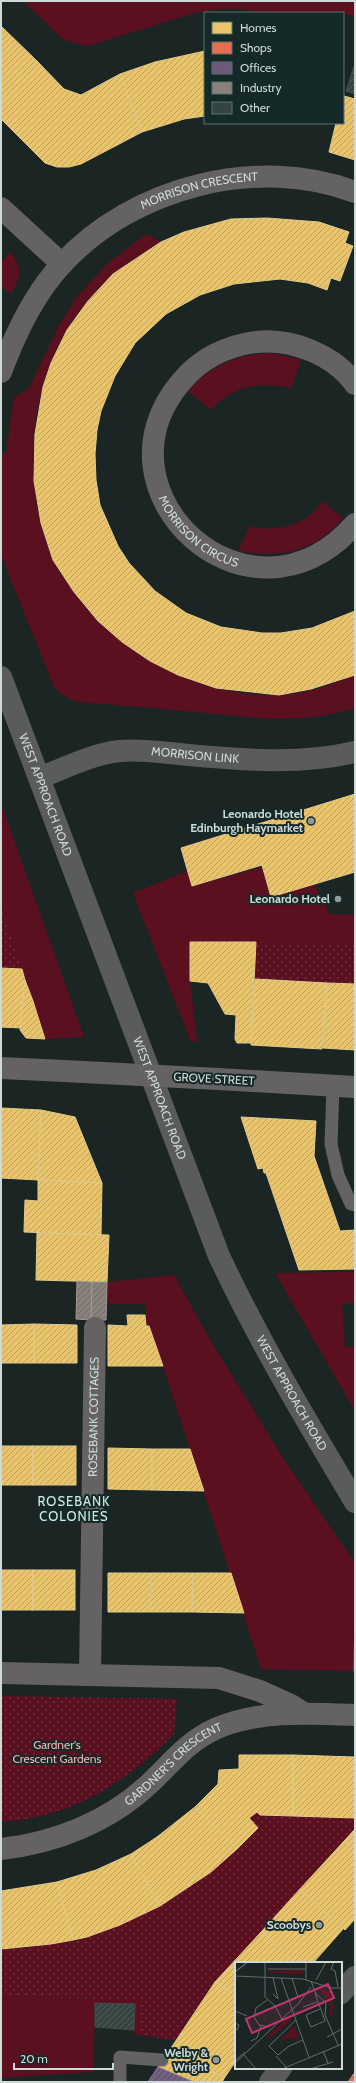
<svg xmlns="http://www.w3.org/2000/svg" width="356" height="2083" font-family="Cabin,sans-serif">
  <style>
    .grass { fill: #5b101f }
    .garden { fill: url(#garden-dots) }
    .homes { fill: url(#homes-hatch); stroke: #e1cb8b }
    .shops { fill: url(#shops-hatch); stroke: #e08f7a }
    .offices { fill: url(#offices-hatch); stroke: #8a8096 }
    .industry { fill: url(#industry-hatch); stroke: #9e9c98 }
    .building { fill: url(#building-hatch); stroke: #424c4a }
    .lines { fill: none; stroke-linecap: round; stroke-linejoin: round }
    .lane { stroke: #646262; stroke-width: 13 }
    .street { stroke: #646262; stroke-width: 22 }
    .secondary { stroke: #5a5c5b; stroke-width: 22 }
    .street-bridge { stroke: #646262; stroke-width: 22 }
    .poi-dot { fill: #8f9b99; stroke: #152a28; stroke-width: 1.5 }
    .labels { text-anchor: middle; stroke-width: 4; stroke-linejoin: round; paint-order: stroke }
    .street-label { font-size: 12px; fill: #cedad8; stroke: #152a28 }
    .poi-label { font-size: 12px; font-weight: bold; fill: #cedad8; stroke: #152a28; text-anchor: end }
    .park-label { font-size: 12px; fill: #fcaeb1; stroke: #152a28 }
    .neighbourhood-label { font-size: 13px; letter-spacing: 1px; fill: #d0eae6; stroke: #152a28 }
    .inset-road { fill: none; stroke: #626d6c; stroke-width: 1 }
    .view { fill: #c4356e; fill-opacity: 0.15; stroke: #c4356e; stroke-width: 2 }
    .inset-edge { fill: none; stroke: #cedad8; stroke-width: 2 }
  </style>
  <defs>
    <pattern id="garden-dots" width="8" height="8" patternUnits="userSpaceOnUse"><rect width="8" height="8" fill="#5b101f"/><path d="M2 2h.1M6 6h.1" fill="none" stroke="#71323f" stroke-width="1.8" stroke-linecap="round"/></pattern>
    <pattern id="homes-hatch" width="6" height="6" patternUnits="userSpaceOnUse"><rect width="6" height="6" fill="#e9c46a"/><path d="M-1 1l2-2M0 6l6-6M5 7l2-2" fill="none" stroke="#bea360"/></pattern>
    <pattern id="shops-hatch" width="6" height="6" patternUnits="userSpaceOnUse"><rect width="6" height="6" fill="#e76f51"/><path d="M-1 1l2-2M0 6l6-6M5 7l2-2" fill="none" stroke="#b4614c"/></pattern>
    <pattern id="offices-hatch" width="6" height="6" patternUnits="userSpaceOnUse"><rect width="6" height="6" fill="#6d597a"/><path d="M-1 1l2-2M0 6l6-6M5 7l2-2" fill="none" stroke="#81708c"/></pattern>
    <pattern id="industry-hatch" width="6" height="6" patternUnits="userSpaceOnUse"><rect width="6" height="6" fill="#8a817c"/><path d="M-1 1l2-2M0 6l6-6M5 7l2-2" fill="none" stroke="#6f6b67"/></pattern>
    <pattern id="building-hatch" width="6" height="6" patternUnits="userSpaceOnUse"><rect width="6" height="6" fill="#354341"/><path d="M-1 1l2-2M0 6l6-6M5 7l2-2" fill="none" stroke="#515e5c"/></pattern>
  </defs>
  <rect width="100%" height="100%" fill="#1a2524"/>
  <g class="grass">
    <polygon points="23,1 353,1 355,3 355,17 343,13 267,13 241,9 219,9 195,13 87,46 64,40"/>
    <path d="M146 234 161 242C128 262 99 284 77 315 28 383 20 483 53 559 56 567 63 576 68 583 113 652 196 697 278 695 303 695 332 685 355 675V708C290 727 248 716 183 711 148 707 113 705 77 702L64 696 54 687 1 555V453H6L14 398 29 388 59 325 78 295 109 262Z"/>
    <path d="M11 252C23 271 21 274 12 293L1 288V261Z"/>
    <path d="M273 353 301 360 291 388C260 381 232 385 211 410L188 391C210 364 240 354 273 353Z"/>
    <path d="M322 501 343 518C314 553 280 558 238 551L250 526C276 533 307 526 322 501Z"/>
    <polygon points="1,803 84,1037 45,1039 1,904"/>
    <polygon points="262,867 272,897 314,884 330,914 355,915 355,944 190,942 190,981 197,1041 191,1042 133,893 188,871 192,886"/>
    <polygon points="355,1272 355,1303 342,1304 345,1347 355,1347 355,1411 275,1273"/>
    <polygon points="174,1275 212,1343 285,1461 355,1563 353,1671 261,1669 163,1366 149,1326 146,1326 146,1304 107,1304 107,1282"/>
    <polygon points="1,1996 140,2000 139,2035 134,2034 135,2004 95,2003 93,2072 1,2078"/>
  </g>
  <g class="garden">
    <polygon points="1,904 22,969 1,968"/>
    <polygon points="256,942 355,944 355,984 255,979"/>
    <path d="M1 1696 177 1699 174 1734C125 1783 73 1817 1 1822Z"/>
    <path d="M257 1812 260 1815 355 1818V1829L215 1982 175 2040 139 2035V2000L1 1996V1949C107 1945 184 1903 258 1828L249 1818Z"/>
  </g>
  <g class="homes">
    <polygon points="1,26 37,61 1,99"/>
    <polygon points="205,51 205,116 184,119 142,132 120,74 155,62"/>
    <polygon points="37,61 64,89 81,95 120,74 142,132 81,164 69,167 57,167 45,163 1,119 1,99"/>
    <polygon points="344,96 355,99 355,160 329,152 336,123 343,123"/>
    <polygon points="267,218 319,222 349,232 345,243 353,246 340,281 331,278 327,290 308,283 280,279 234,284 200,295 166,314 135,343 115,376 101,411 97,430 95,454 96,480 100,505 118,546 129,563 155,591 186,613 221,627 262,633 281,633 312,628 355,611 355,675 311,689 279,695 216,688 178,675 150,661 122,642 98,621 74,592 53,560 41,523 34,481 35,434 43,387 51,363 67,330 88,301 113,274 161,242 184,232 231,219"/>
    <polygon points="355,794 355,872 271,897 262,865 192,886 181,848"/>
    <polygon points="190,942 256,942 251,1043 237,1043 235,1039 236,1015 225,1014 208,983 190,981"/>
    <polygon points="1,968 22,969 25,980 21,1028 1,1027"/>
    <polygon points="255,979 327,983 322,1049 251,1045"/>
    <polygon points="25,980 33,1001 45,1039 26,1038 20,1030"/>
    <polygon points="327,983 355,984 355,1050 323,1048"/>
    <polygon points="1,1108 41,1110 38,1180 1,1178"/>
    <polygon points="41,1110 75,1117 102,1183 38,1180"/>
    <polygon points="241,1117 316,1121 314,1156 340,1231 355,1230 355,1269 299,1270 266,1173 264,1173 263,1168 258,1169"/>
    <polygon points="38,1180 102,1183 101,1235 24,1232 25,1200 38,1201"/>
    <polygon points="37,1233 109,1235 107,1282 36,1280"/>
    <polygon points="127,1315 145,1315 146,1326 149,1326 163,1366 108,1366 108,1325 128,1326"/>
    <polygon points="34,1324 34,1363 1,1363 1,1325"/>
    <polygon points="34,1324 77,1325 77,1363 34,1363"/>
    <rect x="1" y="1446" width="32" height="39"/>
    <rect x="33" y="1446" width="43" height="39"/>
    <polygon points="108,1448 152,1449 152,1490 108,1489"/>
    <polygon points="152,1449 190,1449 204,1491 152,1490"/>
    <rect x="1" y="1570" width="32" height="40"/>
    <rect x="33" y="1570" width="42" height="40"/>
    <polygon points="108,1573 151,1573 150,1612 108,1612"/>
    <polygon points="151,1573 193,1573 192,1612 150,1612"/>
    <polygon points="193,1573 231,1573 244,1613 192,1612"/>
    <polygon points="239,1755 293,1755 293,1816 260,1815 257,1812 249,1818 258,1828 237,1849 195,1807 218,1784 219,1770 239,1769"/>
    <polygon points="293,1755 355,1757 355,1818 293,1816"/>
    <polygon points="195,1807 237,1849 211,1872 160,1906 131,1854 157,1837"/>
    <polygon points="355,1829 355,1849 345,1840"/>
    <polygon points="345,1840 355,1849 355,1919 345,1930 300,1889"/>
    <polygon points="131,1854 160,1906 120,1925 87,1937 73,1940 57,1882 96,1870"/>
    <polygon points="57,1882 73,1940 51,1944 1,1949 1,1891"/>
    <polygon points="300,1889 343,1929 313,1963 295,1963 262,1931"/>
    <polygon points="262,1931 295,1963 236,1963 236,1995 215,1982"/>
    <polygon points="215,1982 236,1995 236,2061 225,2077 167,2054"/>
    <polygon points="167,2054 225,2077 222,2082 194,2082 158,2067"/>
  </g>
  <polygon class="shops" points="355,2072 355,2082 348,2082"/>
  <polygon class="offices" points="158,2067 194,2082 148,2082"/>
  <g class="industry">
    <polygon points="77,1281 92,1282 91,1320 76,1319"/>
    <polygon points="92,1282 107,1282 106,1320 91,1320"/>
  </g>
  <g class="building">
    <polygon points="354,66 355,66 355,94 346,91"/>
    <polygon points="355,1629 355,1671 353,1671"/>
    <polygon points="95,2003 135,2004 134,2030 95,2027"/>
  </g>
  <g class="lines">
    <g class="lane">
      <polyline points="333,1086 331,1144 338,1175 351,1204 355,1205"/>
      <polyline points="120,2082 120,2057 162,2060"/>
    </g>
    <g class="street">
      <polyline points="1,208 62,264"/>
      <path id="s1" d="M1 372C15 334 34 294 62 264 133 187 257 155 355 192"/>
      <path id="s2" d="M355 384C334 355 292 338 256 342 226 346 200 359 181 382 87 492 250 643 355 524"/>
      <polyline points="1,1068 64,1071"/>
      <polyline points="218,1079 355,1087"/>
      <polyline points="1,1673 219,1678 260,1691 291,1705 303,1713"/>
      <path id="s3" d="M90 1675 95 1328"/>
      <path id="s4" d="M1 1849C55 1843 108 1822 148 1785 171 1764 185 1743 215 1729 258 1710 309 1713 355 1715"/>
    </g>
    <g class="secondary">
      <path id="s5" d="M1 677 219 1256C259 1341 307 1422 355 1502"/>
      <path id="s6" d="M39 778C65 768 92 754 120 751 142 749 166 753 189 755 243 760 301 765 355 752"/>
      <polyline points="341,1993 355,1977"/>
      <polyline points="270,2082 281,2068"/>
    </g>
    <polyline class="street-bridge" points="64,1071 218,1079"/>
  </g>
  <g class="poi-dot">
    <circle cx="311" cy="821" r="4"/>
    <circle cx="338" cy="899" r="4"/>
    <circle cx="319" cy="1925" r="4"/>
    <circle cx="216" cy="2060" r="4"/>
  </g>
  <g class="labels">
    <g class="street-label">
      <text dy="4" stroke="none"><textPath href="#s1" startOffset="284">MORRISON CRESCENT</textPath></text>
      <text dy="4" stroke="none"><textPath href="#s2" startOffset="374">MORRISON CIRCUS</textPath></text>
      <text dy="4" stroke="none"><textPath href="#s6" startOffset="161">MORRISON LINK</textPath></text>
      <text dy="4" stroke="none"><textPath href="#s5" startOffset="126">WEST APPROACH ROAD</textPath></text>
      <text transform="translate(214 1079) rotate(3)" y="4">GROVE STREET</text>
      <text dy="4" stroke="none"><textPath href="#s5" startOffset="450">WEST APPROACH ROAD</textPath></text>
      <text dy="4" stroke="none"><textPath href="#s5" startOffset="774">WEST APPROACH ROAD</textPath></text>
      <text dy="4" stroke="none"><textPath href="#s3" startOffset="258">ROSEBANK COTTAGES</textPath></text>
      <text dy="4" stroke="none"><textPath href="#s4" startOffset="196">GARDNER'S CRESCENT</textPath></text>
    </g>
    <g class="poi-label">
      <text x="303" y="818">Leonardo Hotel<tspan x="303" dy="14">Edinburgh Haymarket</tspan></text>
      <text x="330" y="903">Leonardo Hotel</text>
      <text x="311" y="1929">Scoobys</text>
      <text x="208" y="2057">Welby &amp;<tspan x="208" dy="14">Wright</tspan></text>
    </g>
    <g class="park-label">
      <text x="57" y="1749">Gardner's<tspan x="57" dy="14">Crescent Gardens</tspan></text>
    </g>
    <g class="neighbourhood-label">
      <text x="74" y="1506">ROSEBANK<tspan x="74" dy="15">COLONIES</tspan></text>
    </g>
  </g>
  <g transform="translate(235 1962)">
    <rect width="107" height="107" fill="#1a2524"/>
    <path d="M69 8 67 12 35 11V9ZM81 25 95 30 99 46 96 52 98 54H94L96 45 93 37ZM55 54 56 58 34 77 32 74ZM60 64 63 76 57 78 56 75 47 79 46 77Z" fill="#5b101f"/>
    <path class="inset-road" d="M99 0 96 7 100 9 103 25M33 7H71M0 10 13 0M0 10 12 0M0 14 68 17 96 26H107M30 16V35L40 44 47 57M30 16V0M38 16 43 37 38 32M46 16 74 95M57 17 63 35M71 18V0M81 18 91 0M76 19 81 32 91 41 90 53 103 83M80 31 90 59 76 65 71 53 85 47M32 38 21 46 19 55 24 63 34 65M68 45 82 40M0 49 12 54M61 58 34 84 43 93 54 84 68 78M0 61 4 63 2 68 0 67M92 75 107 67M16 79 22 76 26 64M88 89 93 101M9 93 21 107M41 94 51 105M0 99 10 90M0 101 63 42 76 25M47 107 107 82M75 107 98 100"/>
    <path class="view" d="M93 22 99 36 17 71 11 57Z"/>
    <rect width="107" height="107" class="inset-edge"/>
  </g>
  <rect width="356" height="2083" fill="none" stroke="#cedad8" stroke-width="4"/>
  <rect x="204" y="12" width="140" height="112" fill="#152a28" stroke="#5f706e"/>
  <rect x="212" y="22" width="20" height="12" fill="#e9c46a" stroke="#5f706e"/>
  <text x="240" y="32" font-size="12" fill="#cedad8">Homes</text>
  <rect x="212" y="42" width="20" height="12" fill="#e76f51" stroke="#5f706e"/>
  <text x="240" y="52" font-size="12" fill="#cedad8">Shops</text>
  <rect x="212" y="62" width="20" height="12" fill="#6d597a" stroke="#5f706e"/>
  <text x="240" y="72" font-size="12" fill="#cedad8">Offices</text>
  <rect x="212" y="82" width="20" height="12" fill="#8a817c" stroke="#5f706e"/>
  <text x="240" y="92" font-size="12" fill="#cedad8">Industry</text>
  <rect x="212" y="102" width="20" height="12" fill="#354341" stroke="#5f706e"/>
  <text x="240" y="112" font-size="12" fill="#cedad8">Other</text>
  <path d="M14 2063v6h99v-6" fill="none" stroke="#cedad8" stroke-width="2"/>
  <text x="20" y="2063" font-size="12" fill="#cedad8" stroke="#152a28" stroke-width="3" paint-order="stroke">20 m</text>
</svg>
